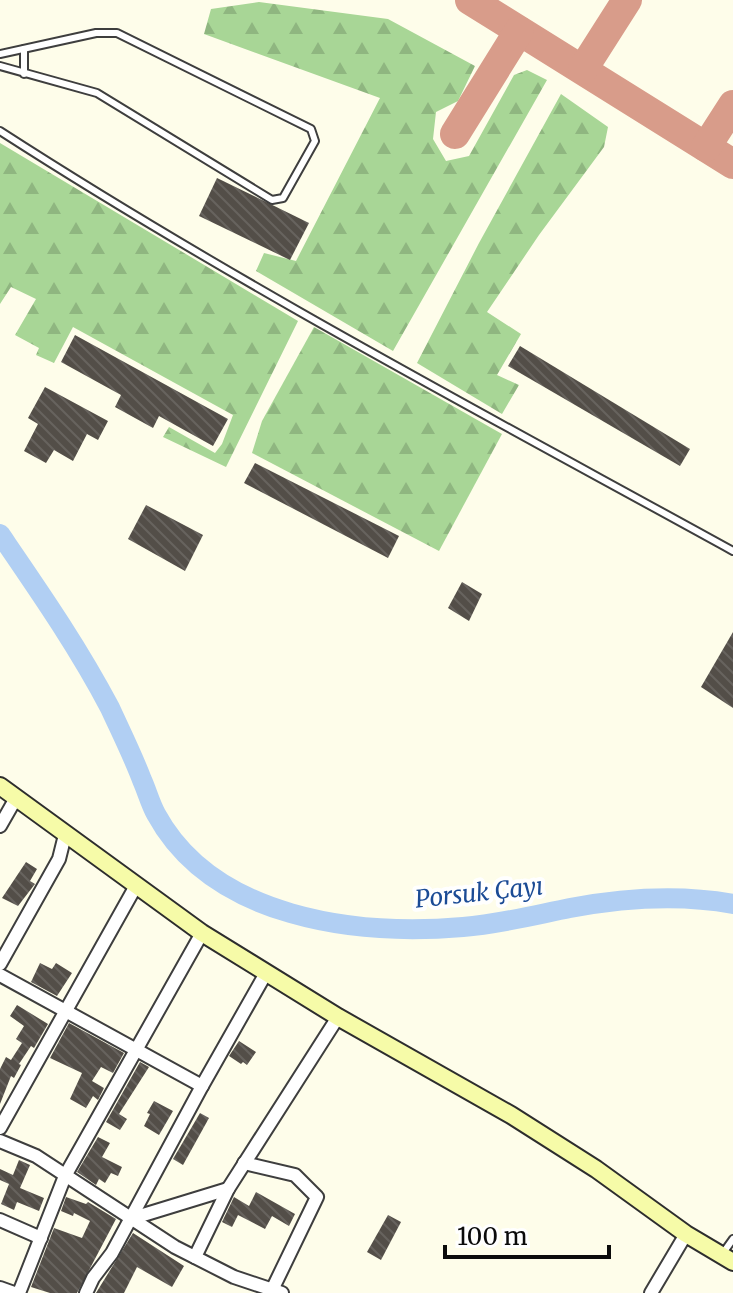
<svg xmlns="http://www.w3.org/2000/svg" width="733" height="1293" font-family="Merriweather,serif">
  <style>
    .forest { fill: url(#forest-firs) }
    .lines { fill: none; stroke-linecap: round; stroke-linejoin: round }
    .river { stroke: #b1cff3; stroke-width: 20 }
    .taxiway { stroke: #d89c8a; stroke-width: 30 }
    .building { fill: url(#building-back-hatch) }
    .lane-casing { stroke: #3e3e3e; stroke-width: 10 }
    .street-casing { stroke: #3e3e3e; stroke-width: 16 }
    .secondary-casing { stroke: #2d2d2d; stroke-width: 20 }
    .lane { stroke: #fff; stroke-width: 6 }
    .street { stroke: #fff; stroke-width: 12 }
    .secondary { stroke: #f6fba8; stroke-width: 16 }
    .labels { text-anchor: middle; stroke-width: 8; stroke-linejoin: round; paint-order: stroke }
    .water-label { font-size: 24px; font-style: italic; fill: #1b4b95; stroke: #fff }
  </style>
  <defs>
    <pattern id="forest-firs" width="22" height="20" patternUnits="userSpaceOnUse" patternTransform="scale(2)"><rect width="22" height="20" fill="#a8d696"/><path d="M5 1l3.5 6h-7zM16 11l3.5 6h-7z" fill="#8fb680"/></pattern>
    <pattern id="building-back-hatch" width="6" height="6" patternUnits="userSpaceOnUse" patternTransform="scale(2)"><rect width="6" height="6" fill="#534e48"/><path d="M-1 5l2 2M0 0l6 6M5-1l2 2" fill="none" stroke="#67635e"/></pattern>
  </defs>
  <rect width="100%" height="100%" fill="#fefdea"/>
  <g class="forest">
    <polygon points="259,2 388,19 475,66 458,101 436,112 433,139 446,161 469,156 514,75 527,70 547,80 393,351 256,271 264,253 296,261 380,98 204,34 211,9"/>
    <polygon points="561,94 608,127 604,147 539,235 487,312 521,334 497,375 519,385 502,414 417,363 479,243"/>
    <polygon points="0,143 298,321 226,467 163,437 169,427 215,453 222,444 233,415 73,327 54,363 36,355 39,348 15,335 36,299 11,287 0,304"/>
    <polygon points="314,327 502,434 439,551 252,453 262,421"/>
  </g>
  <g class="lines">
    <path class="river" d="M0 534C39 591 78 647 110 708 121 732 133 756 142 780 147 791 150 803 156 814 213 919 357 936 463 927 500 924 535 915 570 908 624 898 679 894 733 904"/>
    <g class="taxiway">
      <polyline points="470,0 733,164"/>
      <polyline points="583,69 627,0"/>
      <polyline points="455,134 519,31"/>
      <polyline points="706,147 733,105"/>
    </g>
  </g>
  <g class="building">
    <polygon points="217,178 309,223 290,260 199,216"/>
    <polygon points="75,335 228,419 213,446 159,416 153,428 115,407 121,395 61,362"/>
    <polygon points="520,346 690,449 680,466 508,366"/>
    <polygon points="45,387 108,421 98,440 87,434 73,461 54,450 46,463 24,451 38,424 28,418"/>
    <polygon points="255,463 399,536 388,558 244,483"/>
    <polygon points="146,505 203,535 185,571 128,539"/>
    <polygon points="462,582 482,594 469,621 448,608"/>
    <polygon points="733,632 733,708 701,687"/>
    <polygon points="26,862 37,869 30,881 35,884 18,906 2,898"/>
    <polygon points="40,963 52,969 56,963 72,973 57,996 31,982"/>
    <polygon points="17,1005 48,1024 34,1048 31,1046 19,1064 21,1065 14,1078 11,1076 0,1104 0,1069 6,1057 11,1060 22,1043 16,1039 24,1026 10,1016"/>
    <polygon points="69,1023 124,1053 113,1073 101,1067 92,1081 104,1088 98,1100 93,1096 86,1108 70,1099 82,1073 50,1058"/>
    <polygon points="239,1041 256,1052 247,1065 243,1062 241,1064 229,1056"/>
    <polygon points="140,1062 149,1067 119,1114 127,1119 120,1130 106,1122"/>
    <polygon points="154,1101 173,1111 159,1135 144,1126 150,1114 147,1113"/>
    <polygon points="200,1113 209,1118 183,1165 173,1159"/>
    <polygon points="98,1137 110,1143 102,1157 122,1167 118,1176 111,1173 105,1183 99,1179 96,1185 77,1172"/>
    <polygon points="19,1160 30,1165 20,1188 44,1198 39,1211 17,1202 14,1210 1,1204 9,1184 0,1180 0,1169 13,1175"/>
    <polygon points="256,1192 295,1214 289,1226 272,1216 265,1229 238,1215 232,1227 222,1222 234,1197 249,1206"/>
    <polygon points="66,1197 86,1204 88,1202 116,1219 77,1293 50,1293 31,1287 54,1228 82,1238 90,1221 74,1213 73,1216 61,1211"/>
    <polygon points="388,1215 401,1222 381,1260 367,1252"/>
    <polygon points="133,1233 184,1266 172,1287 137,1267 124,1293 96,1293"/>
  </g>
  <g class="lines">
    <defs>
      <g id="lane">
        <polyline points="24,49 24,74"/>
        <polyline points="0,54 96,33 117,33 311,129 315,141 283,198 272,200 97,93 0,66"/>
        <path d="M0 131C237 284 486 415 733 551"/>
        <polyline points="723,1253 733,1239"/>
      </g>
      <g id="street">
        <polyline points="0,826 16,798"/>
        <polyline points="0,964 59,859 65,835"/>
        <polyline points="0,975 202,1086 112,1253 93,1278 86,1293"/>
        <polyline points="202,1086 266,973"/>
        <polyline points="0,1128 137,884"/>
        <polyline points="0,1141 36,1156 175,1247 234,1277 282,1293"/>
        <polyline points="244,1163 295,1175 317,1197 273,1288"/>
        <polyline points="130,1219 228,1189"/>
        <polyline points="0,1220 41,1238"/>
        <polyline points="195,1257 228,1189 338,1017"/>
        <polyline points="0,1288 14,1293"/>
        <polyline points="19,1293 65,1176 202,933"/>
        <polyline points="651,1293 686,1234"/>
      </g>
      <polyline id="secondary" points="0,786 202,933 338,1017 511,1115 596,1169 686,1234 733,1262"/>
    </defs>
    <use href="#lane" class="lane-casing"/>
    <use href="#street" class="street-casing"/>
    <use href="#secondary" class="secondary-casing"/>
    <use href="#lane" class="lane"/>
    <use href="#street" class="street"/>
    <use href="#secondary" class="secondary"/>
  </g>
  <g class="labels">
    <g class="water-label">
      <text transform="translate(479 893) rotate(-6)" y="8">Porsuk Çayı</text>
    </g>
  </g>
  <path d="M445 1245v12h164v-12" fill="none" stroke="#0b0b0b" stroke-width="4"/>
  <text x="457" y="1245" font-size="24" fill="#0b0b0b" stroke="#ffffff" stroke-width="6" paint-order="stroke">100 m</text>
</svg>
